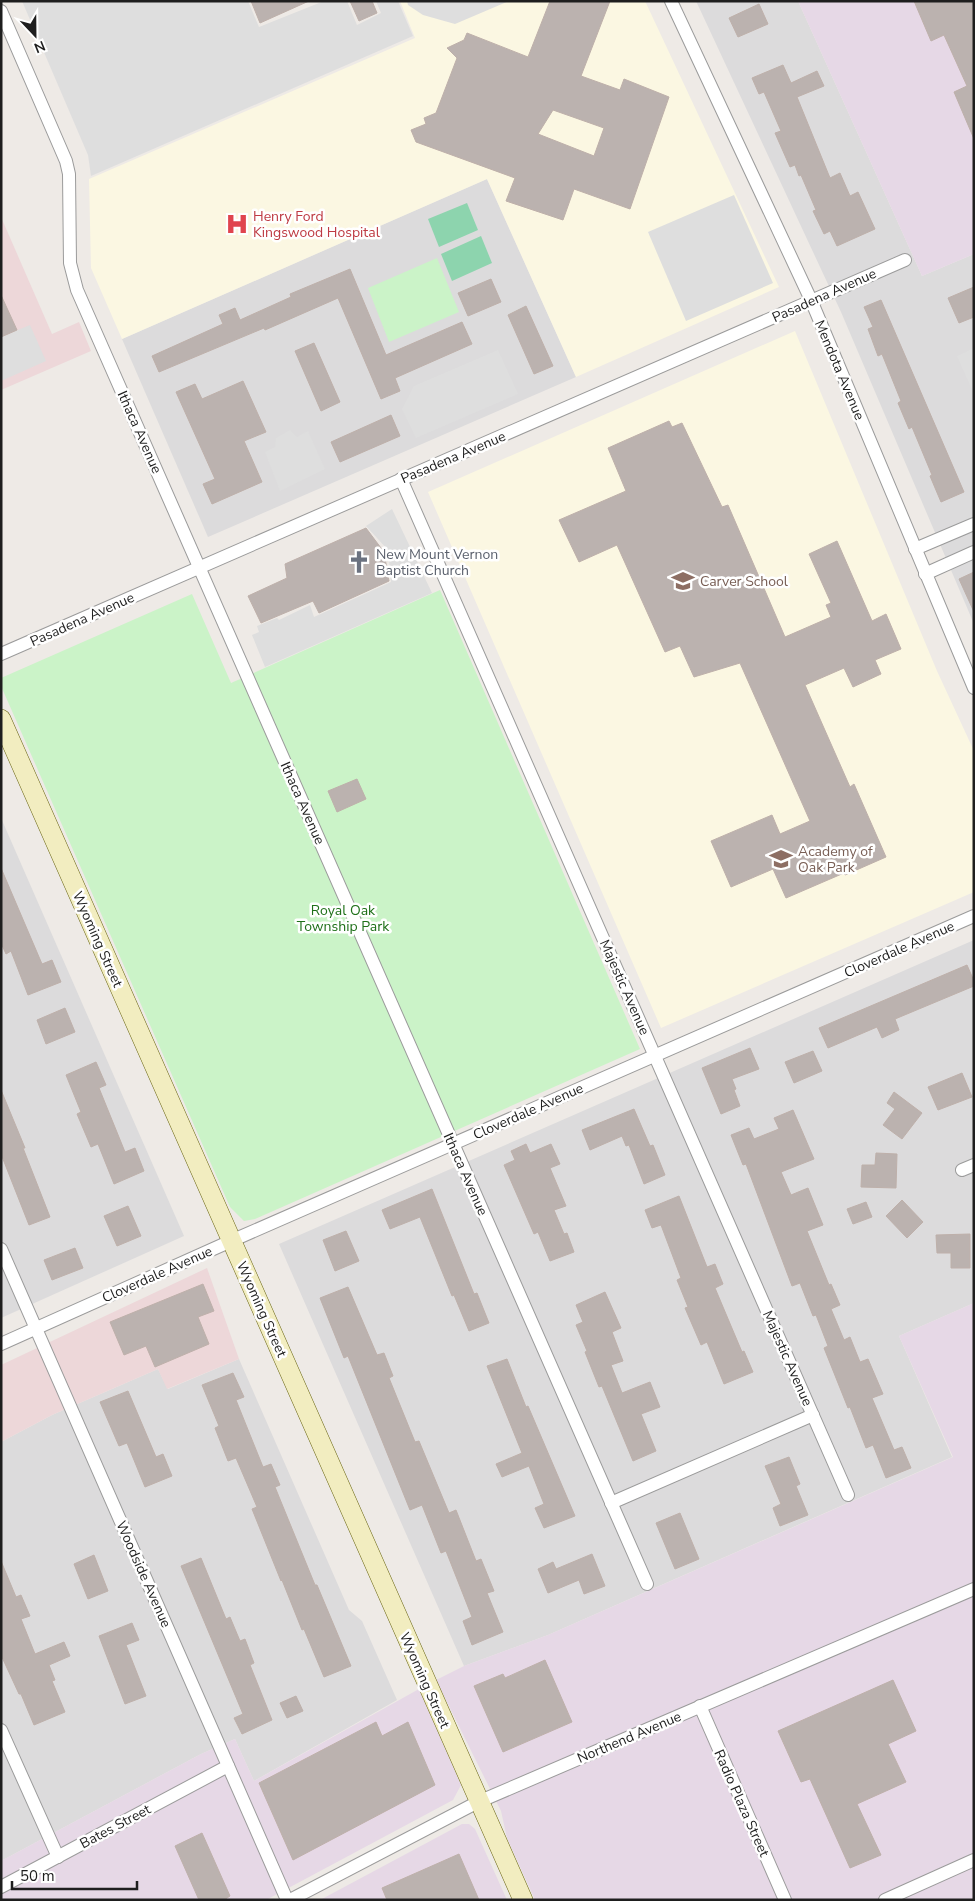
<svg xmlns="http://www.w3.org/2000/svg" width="975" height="1901" font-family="'Nunito Sans',sans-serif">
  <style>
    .residential { fill: #dcdbdc }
    .commercial { fill: #edd7d9 }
    .industrial { fill: #e6d8e6 }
    .education { fill: #fbf7e2 }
    .park { fill: #cbf3c8 }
    .pitch { fill: #8dd4ae }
    .parking { fill: #dedede }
    .building { fill: #bbb2af; stroke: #beb0aa; fill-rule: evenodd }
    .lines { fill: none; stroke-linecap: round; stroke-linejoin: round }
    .street-casing { stroke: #9b9b9b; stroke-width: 14 }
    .secondary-casing { stroke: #696512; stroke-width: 20 }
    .street { stroke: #fff; stroke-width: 12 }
    .secondary { stroke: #f2edc0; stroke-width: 19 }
    .labels { text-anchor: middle; stroke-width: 5; stroke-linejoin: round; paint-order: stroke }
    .health-label { font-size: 14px; fill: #be3a42; stroke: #fff; text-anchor: start }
    .street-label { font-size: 14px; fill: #1e1e1e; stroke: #fff }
    .worship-label { font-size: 14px; fill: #5b616d; stroke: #fff; text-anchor: start }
    .education-label { font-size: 14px; fill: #785e54; stroke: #fff; text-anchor: start }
    .park-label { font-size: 14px; fill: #1f7019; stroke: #fff }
  </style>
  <rect width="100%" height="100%" fill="#eeeae6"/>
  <g class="residential">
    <polygon points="696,1 798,1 922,276 974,254 974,624 841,312"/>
    <polygon points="487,179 576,377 208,537 122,339"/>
    <polygon points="1,818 184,1236 1,1318"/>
    <polygon points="974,940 974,1303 899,1336 952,1457 548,1635 464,1666 279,1244"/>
    <polygon points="239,1359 349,1610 362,1621 397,1700 254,1781 235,1739 201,1754 1,1861 1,1442 52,1415 158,1369 168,1389"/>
  </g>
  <g class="commercial">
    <polygon points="1,217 52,334 79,322 91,351 1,390"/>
    <polygon points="207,1268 239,1359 167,1389 158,1369 52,1415 1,1442 1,1365"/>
  </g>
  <g class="industrial">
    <polygon points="798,1 974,1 974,254 922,276"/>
    <polygon points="974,1303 974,1900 535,1900 507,1838 501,1811 436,1680 464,1666 548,1635 953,1457 899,1336"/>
    <polygon points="419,1689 461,1785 453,1800 266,1900 1,1900 1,1861 201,1754 235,1739 254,1781"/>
    <polygon points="462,1824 469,1824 475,1829 507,1900 320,1900"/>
  </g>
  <g class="education">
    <polygon points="400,1 645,1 779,287 576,377 487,179 122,339 91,268 89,179 415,38"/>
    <polygon points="795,331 937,671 974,751 974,892 661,1028 428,492"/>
  </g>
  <g class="park">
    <polygon points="437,258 459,312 389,342 368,288"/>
    <polygon points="440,590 640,1049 255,1219 244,1221 230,1207 1,686 1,678 192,594 231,683"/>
  </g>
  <g class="pitch">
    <polygon points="467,203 478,230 439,247 428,219"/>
    <polygon points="481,236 492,263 452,281 441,254"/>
  </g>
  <g class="parking">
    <polygon points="22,1 248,1 259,27 324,1 347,1 357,25 381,13 376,1 398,1 413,36 91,176 88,155"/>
    <polygon points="407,1 509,1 455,24 423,15 408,5"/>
    <polygon points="734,195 773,283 686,321 648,232"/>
    <polygon points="30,325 46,361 1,381 1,337"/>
    <polygon points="974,348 974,394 957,356"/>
    <polygon points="498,350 518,394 416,438 402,409 414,386"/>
    <polygon points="290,430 297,437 308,431 325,469 280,491 265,452 275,447 276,438"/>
    <polygon points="392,509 432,593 265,667 252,635 259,632 257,626 277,618 279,620 310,605 314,617 391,582 388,550 366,526"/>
  </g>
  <g class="building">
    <polygon points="251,1 309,1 260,23"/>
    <polygon points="350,1 372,1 377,13 359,21"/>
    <path d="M550 1H610L581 76 620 90 624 79 669 97 630 209 574 189 563 220 506 201 515 178 416 142 411 130 426 124 424 118 436 113 457 58 447 48 464 40 467 33 528 57ZM553 110 604 128 594 156 538 134Z"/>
    <polygon points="914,1 974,1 974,139 954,92 967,86 944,35 931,41"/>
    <polygon points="759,4 768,24 738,37 729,18"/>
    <polygon points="783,65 791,83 817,71 824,86 797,97 830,178 840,173 850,196 858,192 875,229 837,246 830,231 824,234 813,211 816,210 801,175 799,176 795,165 790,167 775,133 781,131 764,92 759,94 752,78"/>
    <polygon points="350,269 386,355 462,322 472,344 395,378 400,391 381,399 338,298 265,330 264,328 159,372 152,356 223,324 219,315 235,308 240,320 291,297 290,294"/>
    <polygon points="491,279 501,302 468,316 458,293"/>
    <polygon points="974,287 974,317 959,323 948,298"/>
    <polygon points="1,295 17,330 1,337"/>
    <polygon points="881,300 964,492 941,502 930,476 932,475 912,427 909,429 898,403 901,401 882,354 878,356 868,329 873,327 864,307"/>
    <polygon points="526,306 553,366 534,374 508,315"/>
    <polygon points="314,343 340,402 321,411 295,351"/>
    <polygon points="243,381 266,432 244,441 262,482 212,504 203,484 215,479 176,392 195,384 202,399"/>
    <polygon points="391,415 400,436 340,462 331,442"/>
    <polygon points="669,421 672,427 682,423 722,507 728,505 785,637 831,617 826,605 831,603 809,554 837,541 872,621 886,614 901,649 875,660 881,674 853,687 844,668 805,685 850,787 854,784 886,857 845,875 844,873 786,898 773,869 731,887 711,841 772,815 780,834 810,821 740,663 694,677 680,646 665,652 617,545 579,562 559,520 626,491 608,448"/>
    <polygon points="366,528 384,552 389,581 319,613 313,601 261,623 248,596 287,578 285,564"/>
    <polygon points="974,572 974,612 959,579"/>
    <polygon points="357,779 366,799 337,812 328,791"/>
    <polygon points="1,868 42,964 52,960 61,982 28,995 11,951 6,954 1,943"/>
    <polygon points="967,965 974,981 974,986 895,1019 899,1030 882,1038 877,1027 828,1048 819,1028"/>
    <polygon points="65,1008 75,1032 46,1044 37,1020"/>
    <polygon points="750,1048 759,1069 732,1079 736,1089 734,1090 740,1106 721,1114 702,1068"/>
    <polygon points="813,1051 822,1071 794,1083 785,1062"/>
    <polygon points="96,1062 106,1085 99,1088 125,1152 135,1148 144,1171 114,1184 98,1144 91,1147 77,1114 81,1112 66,1075"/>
    <polygon points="962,1073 972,1097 938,1110 928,1087"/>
    <polygon points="1,1090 25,1148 23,1148 50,1217 29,1225 1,1154"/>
    <polygon points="894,1092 922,1113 902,1139 883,1125 895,1109 887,1103"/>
    <polygon points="634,1109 650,1146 653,1145 665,1175 644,1184 629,1145 626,1146 622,1136 590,1150 582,1130"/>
    <polygon points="793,1110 814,1159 781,1172 791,1195 808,1188 823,1225 807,1231 829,1285 831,1284 840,1305 831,1309 844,1340 850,1337 860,1362 868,1359 883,1394 872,1398 894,1450 902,1447 911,1468 886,1478 873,1445 866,1448 850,1407 848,1408 824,1348 828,1346 816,1315 813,1316 800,1283 792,1286 746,1164 743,1165 731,1135 749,1128 754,1139 779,1129 774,1118"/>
    <polygon points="526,1144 530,1153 551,1144 560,1164 550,1168 566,1206 554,1210 564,1234 567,1233 574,1252 550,1261 538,1232 534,1234 504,1165 515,1160 511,1151"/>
    <polygon points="876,1153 897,1154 896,1188 861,1187 862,1165 875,1165"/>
    <polygon points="432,1189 474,1294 477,1293 489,1323 469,1331 454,1295 452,1296 420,1217 390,1229 382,1210"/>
    <polygon points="679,1196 707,1267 715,1264 723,1284 715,1288 742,1352 744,1351 753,1372 724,1384 707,1342 701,1345 685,1308 688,1307 677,1280 681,1278 661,1225 652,1228 645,1210"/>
    <polygon points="902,1200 923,1222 907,1238 886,1216"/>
    <polygon points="866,1202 872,1217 853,1224 847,1209"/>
    <polygon points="128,1206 141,1236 117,1246 104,1216"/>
    <polygon points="346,1231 359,1261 335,1271 323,1240"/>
    <polygon points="970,1234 970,1268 951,1268 951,1253 937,1253 936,1235"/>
    <polygon points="75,1248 83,1268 52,1280 44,1260"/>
    <polygon points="203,1284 214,1311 198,1317 209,1344 155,1367 146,1346 124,1355 110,1322"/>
    <polygon points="348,1287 377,1355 384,1353 393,1376 389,1378 415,1442 419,1441 449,1513 456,1510 476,1561 481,1559 494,1591 487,1593 503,1632 472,1645 463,1621 472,1617 446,1551 441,1553 422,1505 410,1510 348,1356 344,1358 320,1298"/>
    <polygon points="605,1292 621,1328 612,1332 623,1361 611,1365 622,1393 650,1382 660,1407 641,1414 656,1451 633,1461 602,1386 599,1387 585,1352 587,1351 576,1325 583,1322 576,1305"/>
    <polygon points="507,1359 526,1407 528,1406 575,1516 544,1528 535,1508 544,1504 529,1466 502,1477 496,1464 522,1453 487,1366"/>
    <polygon points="233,1373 244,1397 236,1400 263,1467 271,1464 280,1485 275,1487 315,1585 317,1585 351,1666 324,1677 304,1629 302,1630 282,1580 281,1581 252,1509 257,1507 236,1458 228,1461 215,1428 219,1426 202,1385"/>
    <polygon points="128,1391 156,1457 163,1454 172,1476 145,1487 127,1443 119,1446 100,1402"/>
    <polygon points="789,1457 800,1484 796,1486 808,1515 780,1526 773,1508 781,1504 765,1466"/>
    <polygon points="680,1513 699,1559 675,1569 656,1523"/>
    <polygon points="592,1554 605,1586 584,1594 579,1580 548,1593 538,1569 553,1562 556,1569"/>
    <polygon points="94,1555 108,1591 88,1599 74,1564"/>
    <polygon points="201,1558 226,1619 230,1617 240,1641 245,1639 254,1663 250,1665 272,1720 242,1734 234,1718 243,1714 181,1566"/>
    <polygon points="1,1561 16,1597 21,1595 30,1616 21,1619 35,1654 64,1642 70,1656 49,1665 55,1680 52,1681 65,1712 34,1725 21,1694 19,1694 1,1655"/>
    <polygon points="132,1623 139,1640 126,1645 146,1696 125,1704 99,1636"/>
    <polygon points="545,1660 572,1722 503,1752 474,1686 503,1674 505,1678"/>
    <polygon points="893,1680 916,1731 888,1744 906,1782 857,1804 881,1855 850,1868 810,1779 801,1782 778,1731"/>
    <polygon points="296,1696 303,1711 287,1718 280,1703"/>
    <polygon points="376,1722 382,1736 408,1722 435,1785 293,1860 259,1783"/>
    <polygon points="202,1833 230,1896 224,1900 199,1900 175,1846"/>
    <polygon points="459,1854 479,1900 387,1900 382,1888"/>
  </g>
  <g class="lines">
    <defs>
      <g id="street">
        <polyline points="671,1 811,300 974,688"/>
        <polyline points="1,11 66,161 69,174 70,263 77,290 647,1584"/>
        <polyline points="401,479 848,1495"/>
        <polyline points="915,549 974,524"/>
        <polyline points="925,574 974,552"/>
        <polyline points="1,654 905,260"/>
        <polyline points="962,1170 974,1165"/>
        <polyline points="1,1249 287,1900"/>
        <polyline points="1,1344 231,1241 974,916"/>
        <polyline points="611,1503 813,1415"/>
        <polyline points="700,1706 785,1900"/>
        <polyline points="1,1730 58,1857"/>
        <polyline points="1,1887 228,1766"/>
        <polyline points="290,1900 478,1802 974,1589"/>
        <polyline points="885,1900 974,1860"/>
      </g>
      <polyline id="secondary" points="1,719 523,1900"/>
    </defs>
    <use href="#street" class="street-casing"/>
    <use href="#secondary" class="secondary-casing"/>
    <use href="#street" class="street"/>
    <use href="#secondary" class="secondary"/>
  </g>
  <defs>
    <symbol id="hospital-bare" viewBox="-9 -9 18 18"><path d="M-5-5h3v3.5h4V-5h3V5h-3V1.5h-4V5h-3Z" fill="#e0444e" stroke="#fff" stroke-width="2.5" paint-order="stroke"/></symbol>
    <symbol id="church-bare" viewBox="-9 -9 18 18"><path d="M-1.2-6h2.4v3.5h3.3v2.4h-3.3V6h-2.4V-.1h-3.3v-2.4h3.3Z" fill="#6b7280" stroke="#fff" stroke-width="2.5" paint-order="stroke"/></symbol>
    <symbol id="school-bare" viewBox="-9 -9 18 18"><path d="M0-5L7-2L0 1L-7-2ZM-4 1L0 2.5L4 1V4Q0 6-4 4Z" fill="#8d6e63" stroke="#fff" stroke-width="2.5" paint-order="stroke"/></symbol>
  </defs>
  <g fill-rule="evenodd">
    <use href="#hospital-bare" x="221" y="208" width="32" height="32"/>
    <use href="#church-bare" x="343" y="546" width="32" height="32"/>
    <use href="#school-bare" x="667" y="565" width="32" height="32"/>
    <use href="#school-bare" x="765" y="843" width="32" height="32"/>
  </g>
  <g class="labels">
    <g class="health-label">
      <text x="253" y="221">Henry Ford<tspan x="253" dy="16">Kingswood Hospital</tspan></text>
    </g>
    <g class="street-label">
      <text transform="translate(824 295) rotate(-24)" y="5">Pasadena Avenue</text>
      <text transform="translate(840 370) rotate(67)" y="5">Mendota Avenue</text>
      <text transform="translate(140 432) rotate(66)" y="5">Ithaca Avenue</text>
      <text transform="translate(453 457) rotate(-23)" y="5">Pasadena Avenue</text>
      <text transform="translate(82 619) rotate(-24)" y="5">Pasadena Avenue</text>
      <text transform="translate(303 803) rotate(66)" y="5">Ithaca Avenue</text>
      <text transform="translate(98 939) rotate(66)" y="5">Wyoming Street</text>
      <text transform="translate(899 949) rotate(-24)" y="5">Cloverdale Avenue</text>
      <text transform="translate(625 987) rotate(66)" y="5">Majestic Avenue</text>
      <text transform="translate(528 1111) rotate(-24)" y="5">Cloverdale Avenue</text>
      <text transform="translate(466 1174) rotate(66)" y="5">Ithaca Avenue</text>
      <text transform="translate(157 1274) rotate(-24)" y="5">Cloverdale Avenue</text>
      <text transform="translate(262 1309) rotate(66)" y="5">Wyoming Street</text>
      <text transform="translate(788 1358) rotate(66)" y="5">Majestic Avenue</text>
      <text transform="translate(144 1574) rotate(66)" y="5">Woodside Avenue</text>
      <text transform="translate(425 1680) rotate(66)" y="5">Wyoming Street</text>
      <text transform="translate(629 1737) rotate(-23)" y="5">Northend Avenue</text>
      <text transform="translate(742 1803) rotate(66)" y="5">Radio Plaza Street</text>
      <text transform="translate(115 1826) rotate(-28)" y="5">Bates Street</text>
    </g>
    <g class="worship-label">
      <text x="376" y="559">New Mount Vernon<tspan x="376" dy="16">Baptist Church</tspan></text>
    </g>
    <g class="education-label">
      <text x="700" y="586">Carver School</text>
      <text x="798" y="856">Academy of<tspan x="798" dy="16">Oak Park</tspan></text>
    </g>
    <g class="park-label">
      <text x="343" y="915">Royal Oak<tspan x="343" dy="16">Township Park</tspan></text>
    </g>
  </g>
  <rect width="975" height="1901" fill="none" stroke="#1e1e1e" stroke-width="5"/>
  <g transform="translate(35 35) rotate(158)" stroke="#ffffff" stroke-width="4" paint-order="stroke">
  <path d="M0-4L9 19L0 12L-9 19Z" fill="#1e1e1e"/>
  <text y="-8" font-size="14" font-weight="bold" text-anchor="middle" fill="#1e1e1e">N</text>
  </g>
  <path d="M12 1881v8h125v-8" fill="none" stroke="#1e1e1e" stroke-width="2.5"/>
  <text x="20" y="1881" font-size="15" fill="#1e1e1e" stroke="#ffffff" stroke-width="4" paint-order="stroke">50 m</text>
</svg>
